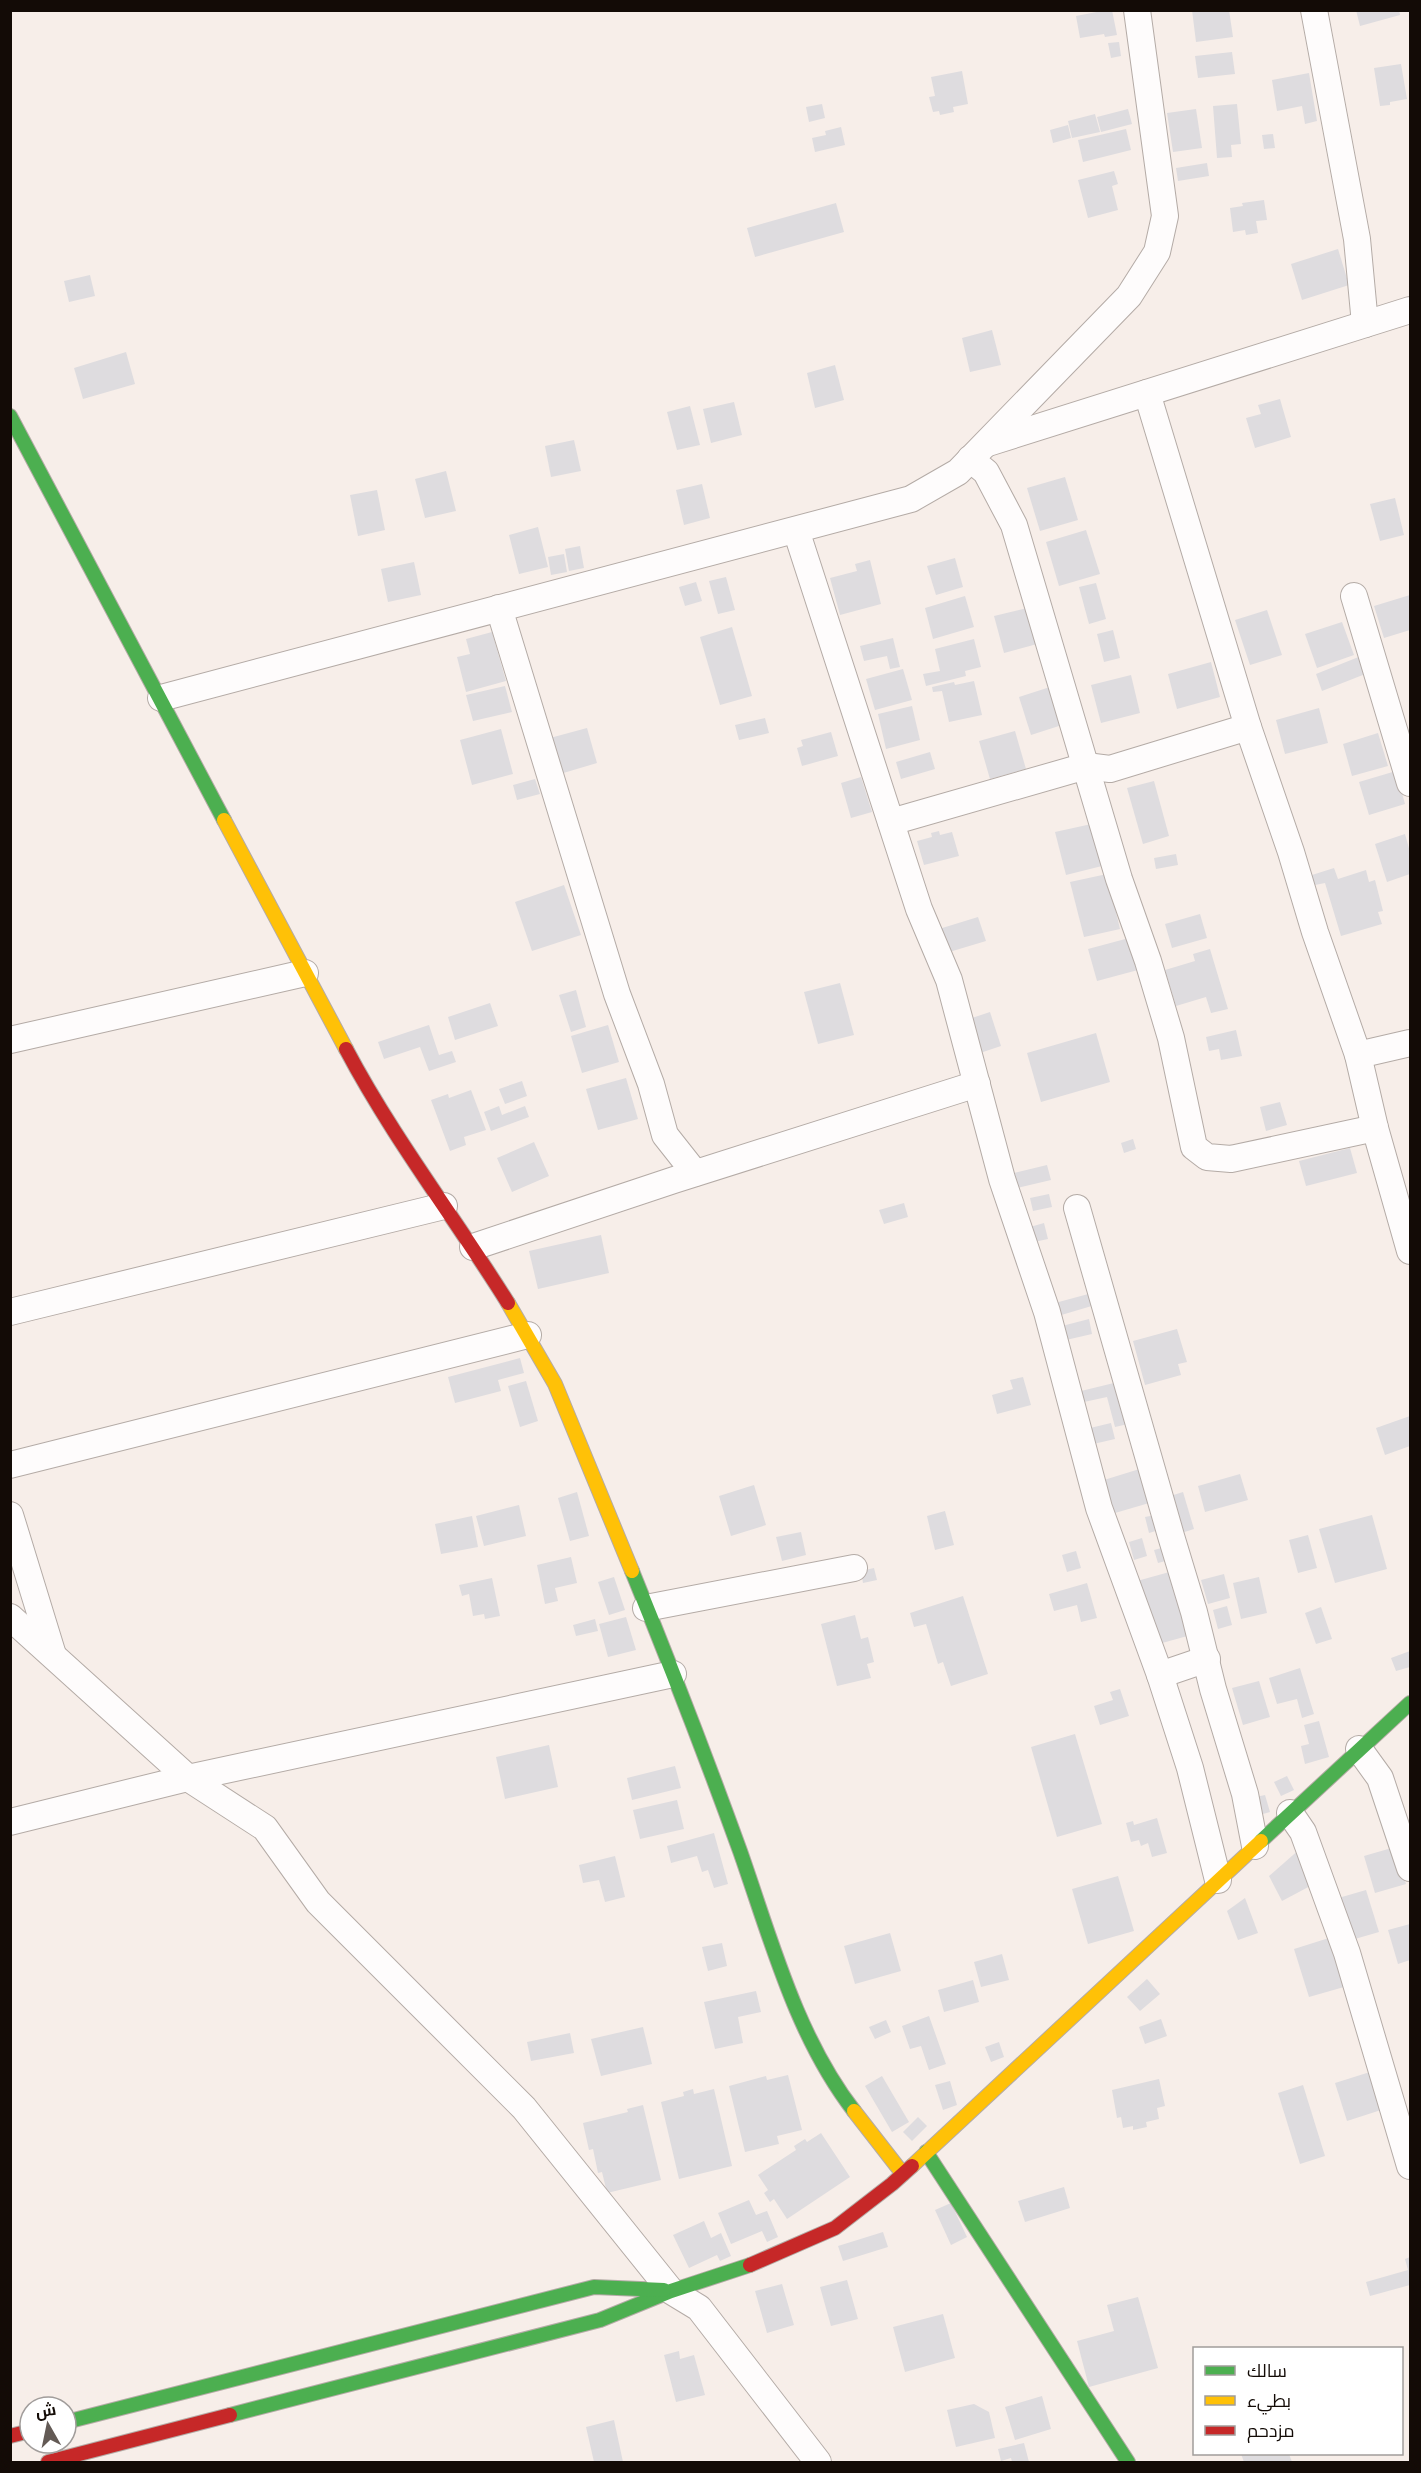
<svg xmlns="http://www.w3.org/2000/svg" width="1421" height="2473" font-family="Barlow,Cairo,sans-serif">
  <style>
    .building { fill: #dedcdf }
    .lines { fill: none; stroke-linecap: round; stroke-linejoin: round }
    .street-casing { stroke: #b4aba6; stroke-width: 28 }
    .fast-casing { stroke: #b4aba6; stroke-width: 16 }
    .slow-casing { stroke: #b4aba6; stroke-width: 16 }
    .jam-casing { stroke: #b4aba6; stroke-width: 16 }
    .street { stroke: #fefcfc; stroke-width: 26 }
    .fast { stroke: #4caf50; stroke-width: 14 }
    .slow { stroke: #ffc107; stroke-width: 14 }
    .jam { stroke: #c62828; stroke-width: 14 }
  </style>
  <rect width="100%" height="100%" fill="#f7eee9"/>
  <g class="building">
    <polygon points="1107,10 1112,10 1117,35 1105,37 1104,34 1080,38 1076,16"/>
    <polygon points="1192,10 1229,10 1233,37 1196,42"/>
    <polygon points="1356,10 1399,10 1400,15 1360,26"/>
    <polygon points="1119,42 1121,56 1111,58 1108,43"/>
    <polygon points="1232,52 1235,74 1198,78 1195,56"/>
    <polygon points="1401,64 1407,99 1390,102 1390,105 1380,106 1374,68"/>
    <polygon points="962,71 968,104 953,107 954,112 940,115 939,111 933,112 929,97 935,96 931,77"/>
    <polygon points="1309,73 1317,121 1305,124 1302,106 1277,111 1272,80"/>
    <polygon points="822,104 825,118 809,122 806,107"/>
    <polygon points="1237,104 1241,144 1231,145 1232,157 1217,158 1213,106"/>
    <polygon points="1128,109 1132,124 1101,132 1097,117"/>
    <polygon points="1196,109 1202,148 1173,152 1167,113"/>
    <polygon points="1095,114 1100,132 1072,138 1068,121"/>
    <polygon points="1068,125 1071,138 1053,143 1050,130"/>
    <polygon points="841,127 845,145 815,152 812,138 826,135 825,131"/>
    <polygon points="1126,129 1131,150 1083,162 1078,140"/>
    <polygon points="1273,134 1275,148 1264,149 1262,135"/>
    <polygon points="1207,163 1209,176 1178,181 1176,168"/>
    <polygon points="1114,171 1118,184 1112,186 1118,210 1088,218 1078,180"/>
    <polygon points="1264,200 1267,220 1256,221 1258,233 1246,235 1245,230 1233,232 1230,208 1243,206 1242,203"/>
    <polygon points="836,203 844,232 755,257 747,228"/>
    <polygon points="1338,249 1349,285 1302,300 1291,264"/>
    <polygon points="90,275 95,296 69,302 64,281"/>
    <polygon points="992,330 1001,365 970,372 962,338"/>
    <polygon points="126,352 135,384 83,399 74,368"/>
    <polygon points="835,365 844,400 815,408 807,373"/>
    <polygon points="1280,399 1291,437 1255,448 1246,418 1261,414 1258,405"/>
    <polygon points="734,402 742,435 711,443 703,409"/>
    <polygon points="690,406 700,445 677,450 667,412"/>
    <polygon points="574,440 581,471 551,477 545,446"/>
    <polygon points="446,471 456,511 425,518 415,479"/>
    <polygon points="1065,477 1078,520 1040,531 1027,488"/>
    <polygon points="702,484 710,518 684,525 676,490"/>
    <polygon points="377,490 385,530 358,536 350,495"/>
    <polygon points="1395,498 1404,535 1380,541 1370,504"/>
    <polygon points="538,527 548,567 519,574 509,535"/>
    <polygon points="1086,530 1100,574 1059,586 1046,542"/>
    <polygon points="580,546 584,568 569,571 565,549"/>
    <polygon points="564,554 567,572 551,575 548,557"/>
    <polygon points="955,558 963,587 936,595 927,566"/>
    <polygon points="870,560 881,604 840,615 830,578 857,571 855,564"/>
    <polygon points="414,562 421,595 388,602 381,569"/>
    <polygon points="726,577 735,610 718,614 709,581"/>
    <polygon points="696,582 702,601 685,606 679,587"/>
    <polygon points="1096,583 1106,619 1089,624 1079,587"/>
    <polygon points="1410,595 1410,630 1384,638 1374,606"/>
    <polygon points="965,596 974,627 933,639 925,608"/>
    <polygon points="1027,608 1037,644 1004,653 994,616"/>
    <polygon points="1267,610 1282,655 1250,665 1235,620"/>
    <polygon points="1342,622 1354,655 1317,668 1305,634"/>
    <polygon points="732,627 752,696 720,705 700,637"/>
    <polygon points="1113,630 1120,658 1104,662 1097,634"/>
    <polygon points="492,632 506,681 466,692 457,657 470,654 466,639"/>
    <polygon points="893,638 900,667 890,669 887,656 864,661 860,646"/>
    <polygon points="974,639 981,667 965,671 966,676 926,686 923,674 940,671 935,649"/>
    <polygon points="1366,654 1373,671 1322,691 1316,674"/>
    <polygon points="1211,662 1220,697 1177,709 1168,674"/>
    <polygon points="903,669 912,700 875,710 866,679"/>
    <polygon points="1131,675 1140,713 1101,723 1091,685"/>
    <polygon points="974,681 982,715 949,722 942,691 933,692 932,687 954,682 955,685"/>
    <polygon points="505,686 512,712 473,721 466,695"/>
    <polygon points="1050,687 1062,725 1031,735 1019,697"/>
    <polygon points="912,706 920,740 886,749 878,714"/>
    <polygon points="1319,708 1328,743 1285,754 1276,720"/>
    <polygon points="765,718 769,733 739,740 735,725"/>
    <polygon points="587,728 597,763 560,774 550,738"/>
    <polygon points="501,729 513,774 472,785 460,740"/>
    <polygon points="1015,731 1026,769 990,779 979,741"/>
    <polygon points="831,732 838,756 802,766 797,748 803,746 801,740"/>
    <polygon points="1378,733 1388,766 1352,776 1343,744"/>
    <polygon points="930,752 935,769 901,779 896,762"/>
    <polygon points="1396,771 1405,804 1369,815 1359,782"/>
    <polygon points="861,777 872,812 851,818 841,783"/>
    <polygon points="535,779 540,794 517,800 513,785"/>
    <polygon points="1154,781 1169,836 1143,844 1127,788"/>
    <polygon points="1096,823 1106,865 1066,875 1055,832"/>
    <polygon points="939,831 940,835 952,832 959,856 924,865 917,841 932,837 931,833"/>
    <polygon points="1405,834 1410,852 1410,874 1387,882 1375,844"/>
    <polygon points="1176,854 1178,865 1156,869 1154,858"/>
    <polygon points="1334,868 1338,879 1366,870 1369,882 1375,880 1383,911 1378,912 1382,924 1341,936 1325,883 1315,885 1312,875"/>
    <polygon points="1107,874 1120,929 1084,937 1070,882"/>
    <polygon points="564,885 581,935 532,951 515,902"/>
    <polygon points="1200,914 1207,938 1172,948 1165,924"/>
    <polygon points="978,917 986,941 946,953 939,929"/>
    <polygon points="1129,938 1138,970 1097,981 1088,949"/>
    <polygon points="1210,949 1228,1009 1211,1013 1206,997 1176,1006 1165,970 1195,961 1193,954"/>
    <polygon points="840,983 854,1035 818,1044 804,992"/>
    <polygon points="576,990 586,1027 571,1032 559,995"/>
    <polygon points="490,1003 498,1026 455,1040 448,1017"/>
    <polygon points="990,1012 1001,1046 977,1054 966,1020"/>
    <polygon points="429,1025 439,1055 452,1051 456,1062 429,1071 420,1047 384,1059 378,1042"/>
    <polygon points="608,1025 619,1062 582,1073 571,1036"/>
    <polygon points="1236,1030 1242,1056 1221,1060 1219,1049 1209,1051 1206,1037"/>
    <polygon points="1096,1033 1110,1082 1041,1102 1027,1053"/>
    <polygon points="626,1078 638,1119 598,1130 586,1089"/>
    <polygon points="522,1081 527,1096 505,1104 499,1089"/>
    <polygon points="471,1090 486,1130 464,1137 466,1145 450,1151 431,1100 448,1094 449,1098"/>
    <polygon points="1280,1102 1287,1125 1266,1131 1260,1107"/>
    <polygon points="499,1106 502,1115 525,1106 529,1117 491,1131 484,1112"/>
    <polygon points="1133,1139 1136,1149 1124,1153 1121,1143"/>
    <polygon points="534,1142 549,1176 512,1192 497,1158"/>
    <polygon points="1350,1148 1357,1173 1306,1186 1299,1161"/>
    <polygon points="1047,1165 1051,1180 1017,1188 1014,1173"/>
    <polygon points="1049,1194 1052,1207 1033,1211 1030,1198"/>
    <polygon points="904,1203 908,1217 884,1224 879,1210"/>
    <polygon points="1044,1223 1048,1239 1034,1242 1030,1227"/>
    <polygon points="601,1235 609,1273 538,1289 529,1251"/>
    <polygon points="1092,1293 1095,1305 1058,1316 1055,1303"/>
    <polygon points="1089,1319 1092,1334 1066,1340 1062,1326"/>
    <polygon points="1177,1329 1187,1362 1178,1364 1181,1375 1145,1385 1133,1341"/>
    <polygon points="520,1358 524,1373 498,1380 501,1391 455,1403 448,1377"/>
    <polygon points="1023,1377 1031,1405 997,1414 992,1395 1013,1389 1010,1380"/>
    <polygon points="526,1381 538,1421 520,1427 508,1386"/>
    <polygon points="1118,1382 1128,1424 1115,1427 1107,1397 1084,1402 1081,1391"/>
    <polygon points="1410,1416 1410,1446 1385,1455 1376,1428"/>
    <polygon points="1111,1423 1115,1439 1089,1445 1086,1429"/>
    <polygon points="1146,1467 1156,1501 1115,1513 1104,1480"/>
    <polygon points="1240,1474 1248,1500 1205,1512 1198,1486"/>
    <polygon points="754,1485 766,1525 731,1536 719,1496"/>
    <polygon points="577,1492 589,1536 570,1541 558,1498"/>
    <polygon points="1183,1492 1194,1529 1175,1535 1164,1498"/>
    <polygon points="519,1505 526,1536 484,1546 476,1516"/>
    <polygon points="945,1511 954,1545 935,1550 927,1516"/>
    <polygon points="1155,1515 1159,1530 1149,1533 1145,1517"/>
    <polygon points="1372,1515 1387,1569 1335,1583 1319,1529"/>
    <polygon points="472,1516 478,1547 441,1554 435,1524"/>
    <polygon points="801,1532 806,1555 782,1561 776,1537"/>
    <polygon points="1308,1535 1317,1568 1298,1573 1289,1540"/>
    <polygon points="1142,1538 1147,1556 1134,1560 1129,1542"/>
    <polygon points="1165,1547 1169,1560 1158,1563 1154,1550"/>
    <polygon points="1076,1551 1081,1568 1067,1572 1062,1555"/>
    <polygon points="571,1557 577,1583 555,1588 558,1601 545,1604 537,1565"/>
    <polygon points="874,1568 877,1580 863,1583 861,1571"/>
    <polygon points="1173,1571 1191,1635 1155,1645 1137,1581"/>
    <polygon points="1224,1574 1230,1598 1208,1604 1201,1580"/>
    <polygon points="614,1577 625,1610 609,1615 598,1582"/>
    <polygon points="1259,1577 1267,1613 1241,1619 1233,1583"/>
    <polygon points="492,1578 500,1616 485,1619 484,1614 473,1616 469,1594 462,1596 459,1585"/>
    <polygon points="1087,1583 1097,1618 1081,1622 1077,1605 1054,1611 1049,1594"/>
    <polygon points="963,1596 988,1674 951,1686 943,1662 938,1664 926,1624 914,1627 910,1613"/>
    <polygon points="1227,1606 1232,1625 1218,1629 1213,1610"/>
    <polygon points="1321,1607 1332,1639 1316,1644 1305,1613"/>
    <polygon points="855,1615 861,1639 868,1637 874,1662 867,1664 871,1678 837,1686 821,1624"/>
    <polygon points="626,1617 636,1650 608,1657 599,1624"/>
    <polygon points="595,1619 598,1631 576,1636 573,1625"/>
    <polygon points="1410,1651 1410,1667 1396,1671 1391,1658"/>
    <polygon points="1300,1668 1314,1714 1302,1718 1297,1699 1277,1704 1269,1678"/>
    <polygon points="1259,1681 1270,1717 1243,1725 1232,1688"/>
    <polygon points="1120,1689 1129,1716 1100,1725 1094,1706 1113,1700 1110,1692"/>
    <polygon points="1319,1721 1329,1757 1305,1764 1301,1746 1309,1744 1304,1725"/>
    <polygon points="1075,1734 1102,1824 1057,1837 1031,1747"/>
    <polygon points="549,1745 558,1787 505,1799 496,1757"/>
    <polygon points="675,1766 681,1788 632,1800 627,1778"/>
    <polygon points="1287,1776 1294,1790 1281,1796 1274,1782"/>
    <polygon points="1265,1795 1270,1812 1256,1816 1251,1798"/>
    <polygon points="677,1800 684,1829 640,1839 633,1810"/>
    <polygon points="1157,1818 1167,1853 1152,1857 1148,1843 1141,1846 1139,1840 1131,1842 1126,1823 1133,1821 1134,1825"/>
    <polygon points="714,1833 728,1884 714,1888 708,1870 702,1872 697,1856 671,1863 667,1846"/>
    <polygon points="1395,1847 1406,1884 1375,1893 1364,1856"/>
    <polygon points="1301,1848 1314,1884 1282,1901 1269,1876"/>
    <polygon points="615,1856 625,1897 605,1902 599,1880 583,1883 579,1865"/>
    <polygon points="1118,1876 1134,1931 1088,1944 1072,1889"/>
    <polygon points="1366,1890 1379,1932 1348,1941 1335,1899"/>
    <polygon points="1245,1898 1258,1933 1238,1940 1227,1911"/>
    <polygon points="1410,1924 1410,1960 1398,1964 1388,1930"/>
    <polygon points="890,1933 901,1971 855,1984 844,1946"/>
    <polygon points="1329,1938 1344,1987 1309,1997 1294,1949"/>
    <polygon points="722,1943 727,1966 708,1971 702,1947"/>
    <polygon points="1002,1954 1009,1980 981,1987 974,1962"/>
    <polygon points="1147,1979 1160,1994 1140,2011 1127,1997"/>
    <polygon points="973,1980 979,2002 944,2012 938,1990"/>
    <polygon points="756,1991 761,2012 738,2017 743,2043 715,2049 704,2002"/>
    <polygon points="929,2016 946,2064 929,2070 921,2046 910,2049 902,2026"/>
    <polygon points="1161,2019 1167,2036 1145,2044 1139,2027"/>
    <polygon points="886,2020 891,2032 875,2039 869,2027"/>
    <polygon points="643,2027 652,2064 601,2076 591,2039"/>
    <polygon points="570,2033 574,2053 531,2061 527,2042"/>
    <polygon points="999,2042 1004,2057 991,2062 985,2047"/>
    <polygon points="1370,2072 1381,2110 1347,2121 1335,2083"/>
    <polygon points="788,2075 802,2130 777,2136 779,2144 745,2152 729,2086 766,2076 767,2080"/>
    <polygon points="882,2076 909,2122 892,2132 865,2086"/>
    <polygon points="1159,2079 1165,2106 1157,2108 1159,2119 1146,2122 1147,2127 1133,2130 1133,2126 1123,2128 1121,2117 1117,2118 1112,2090"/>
    <polygon points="950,2081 957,2105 943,2110 935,2085"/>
    <polygon points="1303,2085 1325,2156 1300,2164 1278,2093"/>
    <polygon points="693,2089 694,2094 714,2089 732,2166 679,2179 661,2102 684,2096 683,2092"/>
    <polygon points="643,2105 661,2180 607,2193 602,2172 598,2173 593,2149 589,2150 583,2123 628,2112 627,2109"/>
    <polygon points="918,2117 927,2126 912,2141 903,2132"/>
    <polygon points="821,2133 850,2177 787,2219 774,2199 770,2202 764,2193 768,2190 758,2175 796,2150 794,2146 805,2139 807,2142"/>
    <polygon points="1064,2187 1070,2208 1025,2222 1018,2201"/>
    <polygon points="749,2200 756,2215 767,2211 778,2237 767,2242 762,2231 731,2244 718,2213"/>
    <polygon points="951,2203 967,2237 951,2245 935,2210"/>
    <polygon points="704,2221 711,2238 721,2233 731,2256 720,2261 717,2255 689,2268 673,2235"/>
    <polygon points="883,2232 888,2247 843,2261 838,2246"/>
    <polygon points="1410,2257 1410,2285 1370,2296 1366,2282 1408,2270 1405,2259"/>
    <polygon points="847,2280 858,2319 831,2326 820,2287"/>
    <polygon points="782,2284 794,2325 767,2333 755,2291"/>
    <polygon points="1138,2297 1158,2368 1089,2387 1077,2341 1114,2331 1107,2305"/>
    <polygon points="943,2314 955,2358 905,2372 893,2327"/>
    <polygon points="679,2351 680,2359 694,2355 705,2395 676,2402 664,2355"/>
    <polygon points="1042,2396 1051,2429 1015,2440 1005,2407"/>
    <polygon points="974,2404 989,2412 995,2438 956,2447 947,2410"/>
    <polygon points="614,2420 623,2462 594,2462 586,2427"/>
    <polygon points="1024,2443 1029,2462 1012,2462 1011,2458 1001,2461 998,2449"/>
    <polygon points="1241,2454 1289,2454 1292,2462 1244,2462"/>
  </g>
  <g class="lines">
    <defs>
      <g id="street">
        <polyline points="1314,10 1357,239 1365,324"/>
        <polyline points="1147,393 1248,727 1291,852 1315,932 1358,1055 1375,1128 1410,1251"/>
        <polyline points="988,443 1410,310"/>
        <polyline points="970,459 986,472 1014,525 1119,879 1148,961 1171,1038 1194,1147 1207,1157 1231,1159 1375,1128"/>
        <polyline points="796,530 919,909 949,980 1002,1179 1047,1312 1099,1508 1160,1675 1190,1768 1218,1880"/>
        <polyline points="1354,596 1410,783"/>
        <polyline points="499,608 617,994 651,1084 665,1135 695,1173"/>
        <polyline points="161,698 911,499 958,472 1129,296 1157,252 1165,216 1137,10"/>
        <polyline points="891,822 1086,766 1110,769 1248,727"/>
        <polyline points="10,1040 305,973"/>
        <polyline points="1358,1055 1410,1043"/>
        <polyline points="1077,1208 1171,1536 1194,1612 1213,1689 1245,1794 1255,1846"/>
        <polyline points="473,1247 674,1180 977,1084"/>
        <polyline points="10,1312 444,1206"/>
        <polyline points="10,1465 528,1335"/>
        <polyline points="10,1515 53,1655"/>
        <polyline points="646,1608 854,1568"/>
        <polyline points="10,1617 188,1778 265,1828 318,1902 524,2108 671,2291 699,2308 818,2462"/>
        <polyline points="1160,1675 1207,1659"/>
        <polyline points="1359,1749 1380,1778 1410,1868"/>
        <polyline points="1290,1813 1303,1832 1347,1953 1410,2166"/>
        <polyline points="10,1822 188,1778 673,1674"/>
      </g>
      <g id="fast">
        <polyline points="10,416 224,820"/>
        <path d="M632 1571C670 1664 706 1757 740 1851 771 1939 796 2036 854 2111"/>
        <polyline points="1261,1841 1410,1703"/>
        <polyline points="926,2152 1128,2462"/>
        <polyline points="230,2415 600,2320 671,2291 750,2265"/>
        <polyline points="66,2422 594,2287 664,2290"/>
      </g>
      <g id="slow">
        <polyline points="224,820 346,1049"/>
        <polyline points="508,1303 555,1384 632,1571"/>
        <polyline points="854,2111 903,2174"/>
        <polyline points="912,2166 1261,1841"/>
      </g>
      <g id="jam">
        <path d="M346 1049C393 1138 455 1218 508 1303"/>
        <polyline points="750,2265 835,2228 892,2184 912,2166"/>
        <polyline points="10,2436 30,2431"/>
        <polyline points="48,2462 230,2415"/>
      </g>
    </defs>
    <use href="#street" class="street-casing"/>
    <use href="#fast" class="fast-casing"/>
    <use href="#slow" class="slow-casing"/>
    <use href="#jam" class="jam-casing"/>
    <use href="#street" class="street"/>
    <use href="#fast" class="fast"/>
    <use href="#slow" class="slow"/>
    <use href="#jam" class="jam"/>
  </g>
  <rect width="1421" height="2473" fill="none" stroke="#130b06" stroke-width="24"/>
  <rect x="1193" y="2347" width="210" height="108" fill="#ffffff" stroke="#a19d9b" stroke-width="1.5"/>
  <rect x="1205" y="2366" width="30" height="9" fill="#4caf50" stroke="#a19d9b" stroke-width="1.5"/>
  <text x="1247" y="2377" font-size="18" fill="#130b06">سالك</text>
  <rect x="1205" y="2396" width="30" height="9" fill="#ffc107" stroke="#a19d9b" stroke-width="1.5"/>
  <text x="1247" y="2407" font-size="18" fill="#130b06">بطيء</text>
  <rect x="1205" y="2426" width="30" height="9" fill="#c62828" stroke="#a19d9b" stroke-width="1.5"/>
  <text x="1247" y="2437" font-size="18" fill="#130b06">مزدحم</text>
  <g transform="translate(48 2425) rotate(351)"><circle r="28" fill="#ffffff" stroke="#a19d9b" stroke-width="1.5"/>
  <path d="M0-4.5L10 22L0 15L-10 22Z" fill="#635a55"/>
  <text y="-9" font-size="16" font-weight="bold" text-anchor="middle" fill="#130b06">ش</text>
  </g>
</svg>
